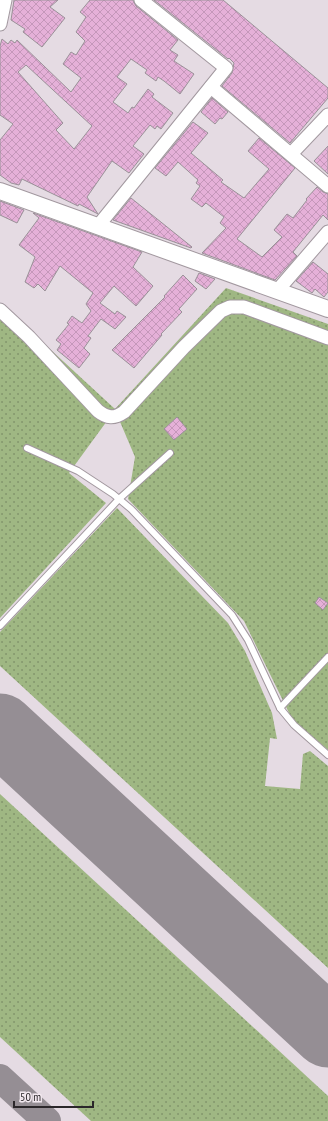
<svg xmlns="http://www.w3.org/2000/svg" width="328" height="1121" font-family="'PT Sans Narrow',sans-serif">
  <style>
    .grass { fill: url(#grass-dots) }
    .lines { fill: none; stroke-linecap: round; stroke-linejoin: round }
    .taxiway { stroke: #958e94; stroke-width: 28 }
    .runway { stroke: #958e94; stroke-width: 71 }
    .building { fill: url(#building-cross-hatch); stroke: #9a9198; fill-rule: evenodd }
    .service-casing { stroke: #a2989f; stroke-width: 8 }
    .minor-casing { stroke: #a2989f; stroke-width: 15 }
    .tertiary-casing { stroke: #a2989f; stroke-width: 18 }
    .service { stroke: #fff; stroke-width: 6 }
    .minor { stroke: #fff; stroke-width: 13 }
    .tertiary { stroke: #fff; stroke-width: 16 }
  </style>
  <defs>
    <pattern id="grass-dots" width="8" height="8" patternUnits="userSpaceOnUse"><rect width="8" height="8" fill="#9fb783"/><path d="M2 2h.1M6 6h.1" fill="none" stroke="#82956b" stroke-width="1.8" stroke-linecap="round"/></pattern>
    <pattern id="building-cross-hatch" width="8" height="8" patternUnits="userSpaceOnUse"><rect width="8" height="8" fill="#e5b0d8"/><path d="M0 0l8 8M0 8l8-8" fill="none" stroke="#c597ba"/></pattern>
  </defs>
  <rect width="100%" height="100%" fill="#e5dbe3"/>
  <g class="grass">
    <polygon points="226,288 328,324 328,750 292,719 244,621 128,499 135,457 115,410 69,473 106,503 0,618 0,303 115,409"/>
    <polygon points="117,508 228,623 245,651 272,713 277,739 270,738 265,786 300,789 303,754 310,751 328,766 328,968 0,666 0,632"/>
    <polygon points="0,794 328,1096 328,1121 91,1121 0,1037"/>
  </g>
  <g class="lines">
    <polyline class="taxiway" points="0,1078 47,1121"/>
    <polyline class="runway" points="0,729 328,1032"/>
  </g>
  <g class="building">
    <polygon points="14,0 58,0 50,7 65,18 42,47 23,32 25,29 11,20"/>
    <path d="M90 0H133L136 6 178 40 170 50 178 55 174 61 194 74 180 94 164 81 158 77 156 81 145 73 147 70 131 59 117 77 127 84 113 102 128 113 132 107 134 108 148 89 154 94 152 97 173 113 161 129 157 126 155 129 150 125 133 146 144 154 129 173 112 161 87 197 98 214 79 204 78 206 22 179 19 185 11 183 0 175V140L13 124 0 115V46L2 39 8 44 11 40 15 43 17 40 71 92 81 78 63 64 71 52 76 55 85 41 76 32 86 17 80 12ZM26 65 92 126 74 149 56 130 63 123 18 72Z"/>
    <polygon points="154,0 223,0 328,88 328,98 290,143 222,86 232,73 234,63 229,58 228,59"/>
    <polygon points="212,98 228,112 222,119 220,118 215,124 201,112"/>
    <polygon points="193,122 208,133 191,153 223,180 221,182 244,198 269,169 248,151 259,138 295,168 237,239 262,257 282,237 274,230 287,214 293,218 307,200 306,199 317,187 323,192 328,194 328,220 323,215 293,252 297,256 275,280 202,253 226,228 220,223 224,217 206,203 202,207 191,199 200,186 196,183 198,180 178,162 166,176 155,168"/>
    <polygon points="328,146 328,174 314,161"/>
    <polygon points="131,198 192,247 191,248 113,220"/>
    <polygon points="0,201 24,210 17,223 0,215"/>
    <polygon points="33,213 142,252 133,267 153,286 136,306 114,286 100,303 115,314 117,311 126,317 115,329 101,319 88,336 91,338 84,348 90,354 79,368 57,350 61,344 56,340 69,324 67,323 72,316 82,323 91,311 86,304 93,293 60,266 45,291 38,284 34,288 25,282 35,257 19,245 39,218"/>
    <polygon points="313,262 328,274 328,292 324,297 315,289 312,293 296,281"/>
    <polygon points="199,273 215,279 206,289 195,281"/>
    <polygon points="183,275 197,289 179,309 182,312 161,334 162,335 134,368 112,350 165,297 164,296"/>
    <polygon points="177,417 187,429 174,440 164,429"/>
    <polygon points="319,597 328,603 323,610 315,603"/>
  </g>
  <g class="lines">
    <defs>
      <g id="service">
        <polyline points="27,448 78,471 113,494 131,509 232,615 248,640 280,708 294,725 328,755"/>
        <polyline points="0,626 119,499 170,453"/>
        <polyline points="280,708 328,657"/>
      </g>
      <g id="minor">
        <polyline points="0,24 5,0"/>
        <polyline points="211,87 328,186"/>
        <polyline points="291,154 328,115"/>
        <polyline points="98,226 226,68 141,0"/>
        <polyline points="277,291 328,232"/>
        <path d="M0 310 29 337 98 411C107 418 114 419 124 412L184 347 221 311 230 307H244L328 338"/>
      </g>
      <polyline id="tertiary" points="0,191 328,309"/>
    </defs>
    <use href="#service" class="service-casing"/>
    <use href="#minor" class="minor-casing"/>
    <use href="#tertiary" class="tertiary-casing"/>
    <use href="#service" class="service"/>
    <use href="#minor" class="minor"/>
    <use href="#tertiary" class="tertiary"/>
  </g>
  <path d="M14 1101v6h79v-6" fill="none" stroke="#2b272a" stroke-width="2"/>
  <text x="20" y="1101" font-size="12" fill="#2b272a" stroke="#f3e9f0" stroke-width="3" paint-order="stroke">50 m</text>
</svg>
